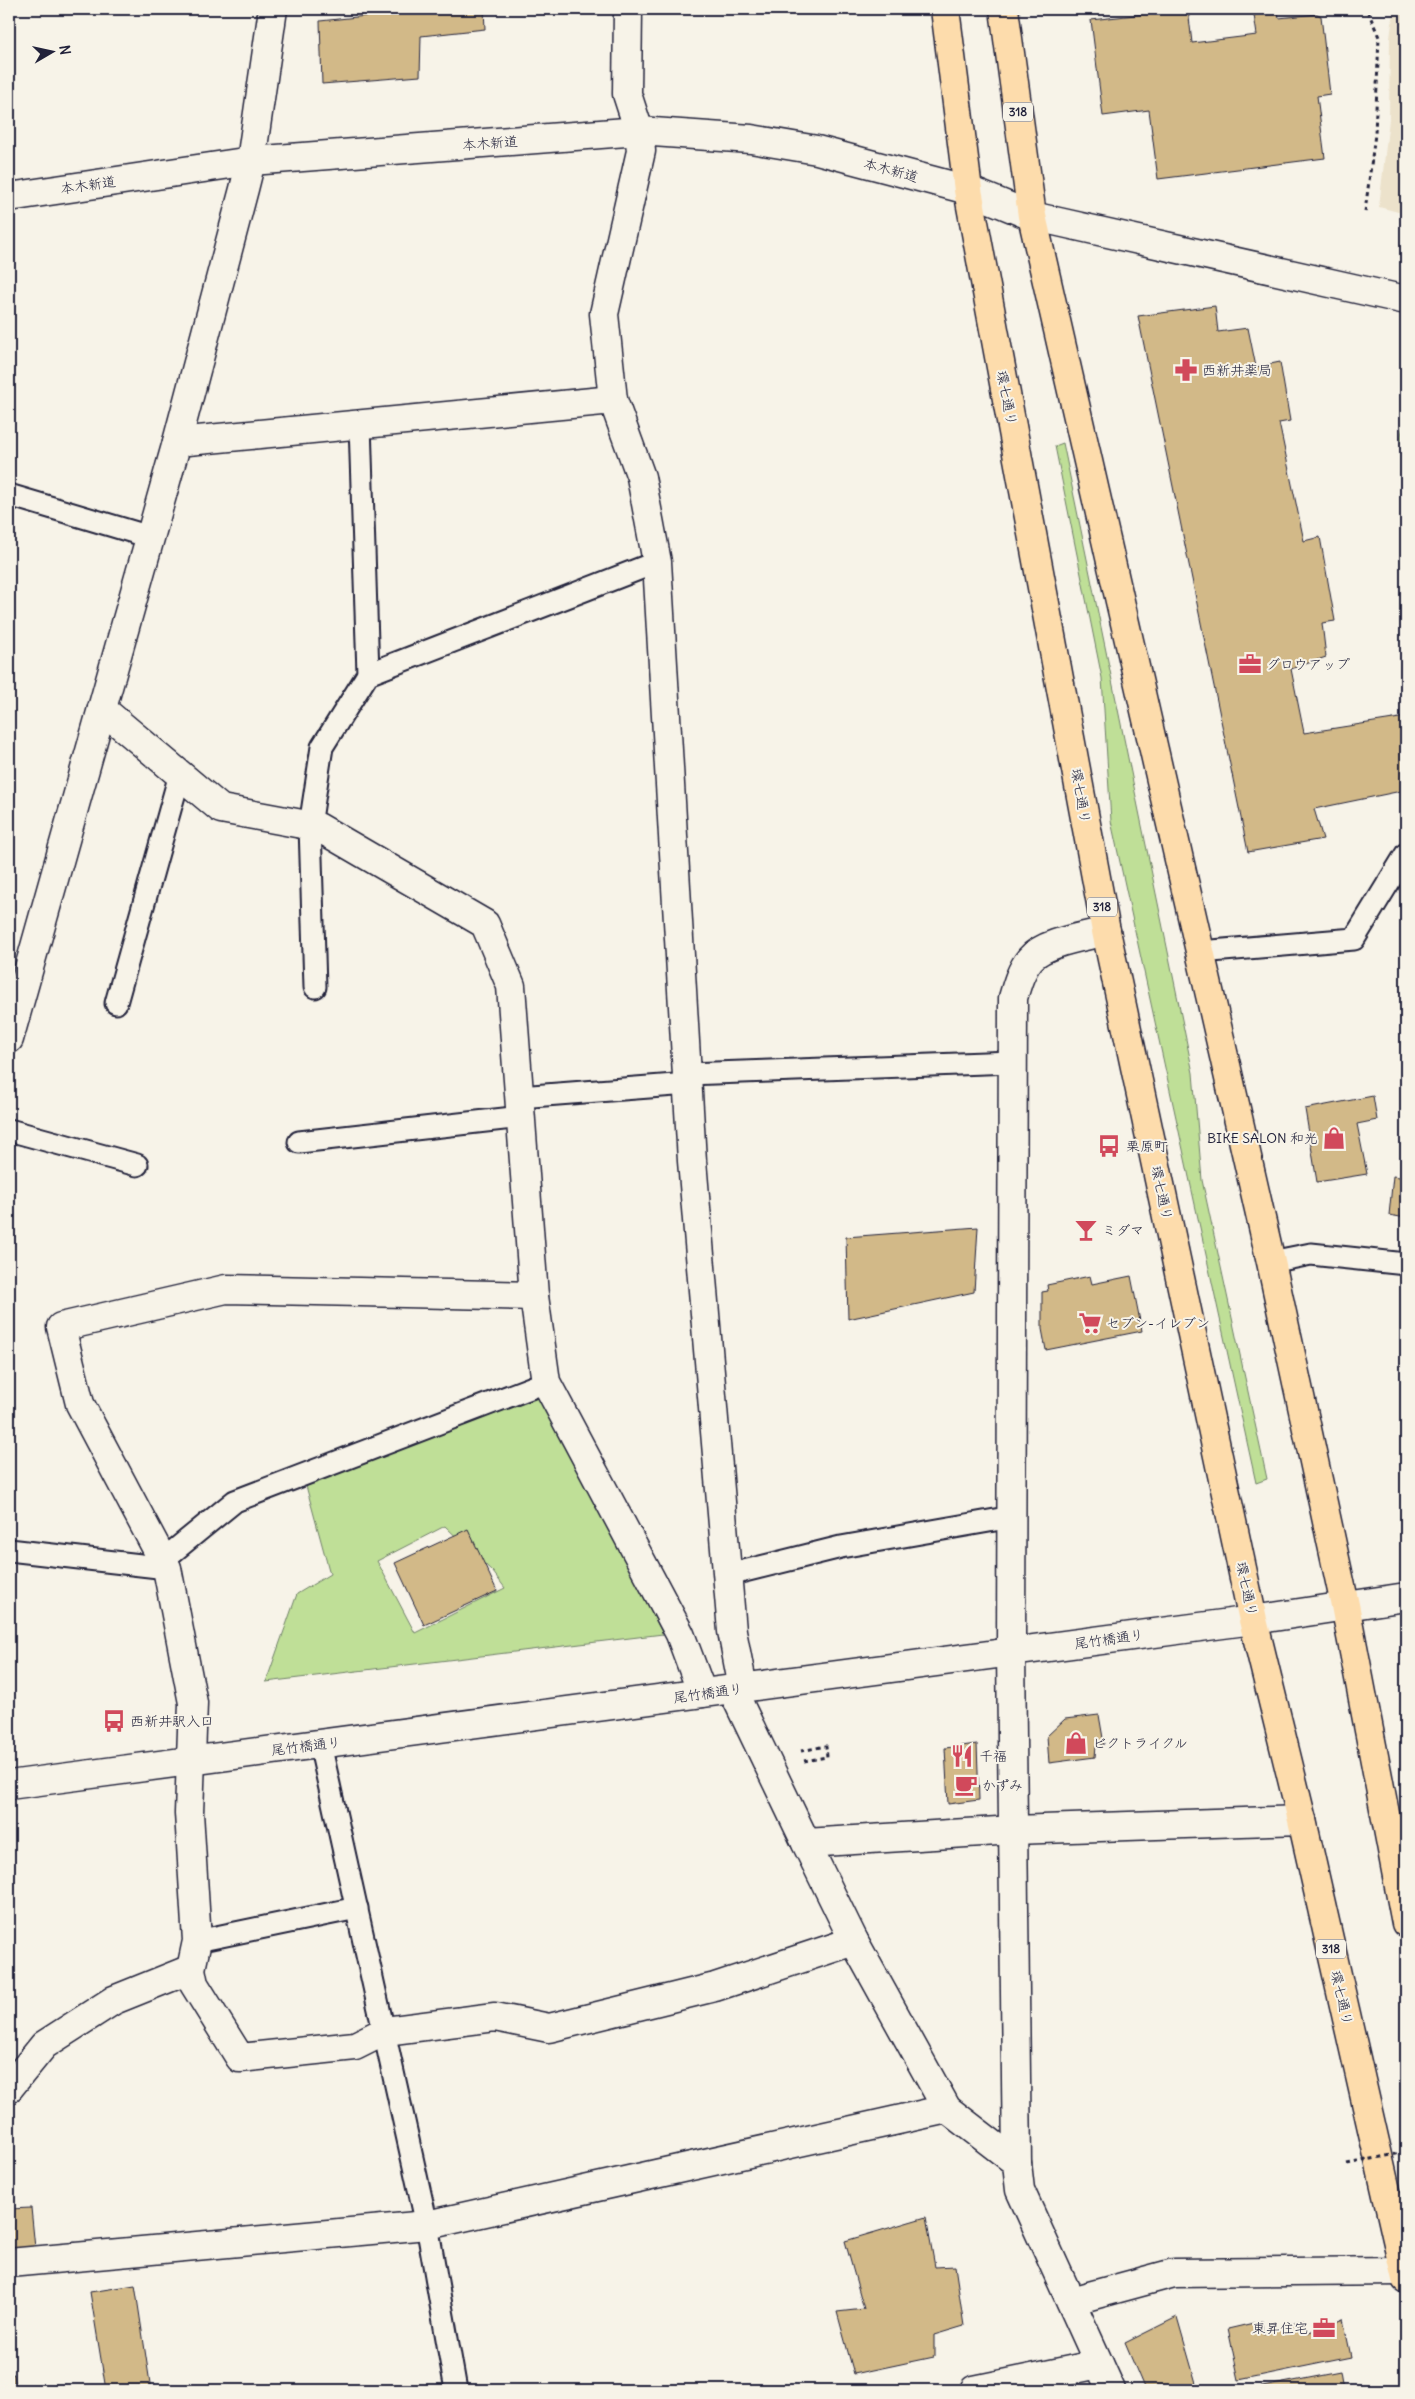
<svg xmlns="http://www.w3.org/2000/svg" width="1415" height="2399" font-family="Delius,'Klee One',sans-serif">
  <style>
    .built { fill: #ece2cb }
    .green { fill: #bfdf97; stroke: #708069; fill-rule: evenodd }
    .building { fill: #d2b988; stroke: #22223b }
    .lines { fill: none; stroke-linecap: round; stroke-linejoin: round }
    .lane-casing { stroke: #22223b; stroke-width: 25 }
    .street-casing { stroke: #22223b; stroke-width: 31 }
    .secondary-casing { stroke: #22223b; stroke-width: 31 }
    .primary-casing { stroke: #22223b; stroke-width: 31 }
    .path { stroke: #22223b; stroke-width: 3; stroke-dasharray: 4 4; stroke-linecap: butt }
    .lane { stroke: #f7f3e8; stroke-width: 21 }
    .street { stroke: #f7f3e8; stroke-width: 28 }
    .secondary { stroke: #f7f3e8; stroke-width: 28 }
    .primary { stroke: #fddcac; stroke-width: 28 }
    .path-bridge { stroke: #22223b; stroke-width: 3; stroke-dasharray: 4 4; stroke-linecap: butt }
    .labels { text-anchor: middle; stroke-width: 4; stroke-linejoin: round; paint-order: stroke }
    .shield { fill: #f7f3e8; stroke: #62616f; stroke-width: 1 }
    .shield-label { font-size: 12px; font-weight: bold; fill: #22223b }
    .street-label { font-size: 14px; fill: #22223b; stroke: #f7f3e8 }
    .poi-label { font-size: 14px; fill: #22223b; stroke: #f7f3e8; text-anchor: start }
  </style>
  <rect width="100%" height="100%" fill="#f7f3e8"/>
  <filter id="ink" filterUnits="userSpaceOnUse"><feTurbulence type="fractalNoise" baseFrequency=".02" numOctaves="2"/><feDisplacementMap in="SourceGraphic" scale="10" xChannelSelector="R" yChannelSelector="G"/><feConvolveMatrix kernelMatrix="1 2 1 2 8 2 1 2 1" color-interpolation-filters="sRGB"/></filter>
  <g filter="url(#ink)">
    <polygon class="built" points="1394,9 1406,9 1406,214 1379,207 1389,119 1390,38"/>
    <g class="green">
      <polygon points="1406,407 1406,541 1401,436"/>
      <polygon points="1063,443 1193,1073 1202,1180 1267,1479 1256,1483 1111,821 1102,678 1055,446"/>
      <path d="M536 1389 663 1634 266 1682 297 1594 330 1574 302 1471ZM445 1526 493 1572 505 1588 415 1633 377 1561Z"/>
    </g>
    <g class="building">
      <polygon points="431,9 484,9 485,29 421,36 420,76 322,84 320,21"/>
      <polygon points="1188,9 1192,43 1257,35 1254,15 1278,12 1279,18 1317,14 1321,16 1330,94 1317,96 1325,158 1158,179 1149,110 1103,116 1091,20"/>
      <polygon points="1215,306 1218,332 1248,328 1256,367 1280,362 1290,421 1279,423 1304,541 1320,537 1335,621 1322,623 1326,657 1291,669 1304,733 1406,717 1406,790 1314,809 1323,839 1248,852 1138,316"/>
      <polygon points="1373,1096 1377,1120 1357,1124 1367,1174 1317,1182 1305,1109"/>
      <polygon points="1393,1176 1406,1178 1406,1218 1389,1215"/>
      <polygon points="978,1227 974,1292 848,1319 846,1237"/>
      <polygon points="1090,1276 1092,1284 1131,1276 1142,1331 1046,1350 1042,1329 1042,1292 1048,1291 1047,1285"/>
      <polygon points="468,1529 497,1591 424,1625 395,1563"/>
      <polygon points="1099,1715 1104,1744 1096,1745 1095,1757 1049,1763 1047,1736 1065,1719"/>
      <polygon points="977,1744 979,1800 948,1804 945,1748"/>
      <polygon points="31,2208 35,2248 9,2250 9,2209"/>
      <polygon points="926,2217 935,2267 955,2266 964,2326 934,2335 934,2357 854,2374 837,2312 864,2309 845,2241"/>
      <polygon points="135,2285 151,2390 106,2390 90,2292"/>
      <polygon points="1177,2317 1198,2390 1145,2390 1125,2343"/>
      <polygon points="1343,2318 1351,2357 1239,2380 1228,2329 1262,2321 1263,2334 1303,2319 1307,2333"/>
      <polygon points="1340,2372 1343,2390 1247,2390"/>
      <polygon points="14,2374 16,2390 9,2390 9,2375"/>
    </g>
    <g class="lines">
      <defs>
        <g id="lane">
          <polyline points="360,424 368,674"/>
          <polyline points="9,495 150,537"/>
          <polyline points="1200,952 1354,939 1406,854"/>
          <polyline points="315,987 310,826 322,747 368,674 657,562"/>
          <polyline points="116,1003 180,774"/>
          <polyline points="687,1074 1012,1062"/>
          <polyline points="519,1097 688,1084"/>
          <polyline points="9,1130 137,1165"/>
          <polyline points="299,1142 521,1117"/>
          <polyline points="1271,1262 1311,1254 1406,1264"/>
          <polyline points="9,1550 167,1568"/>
          <polyline points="164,1559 235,1501 546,1382"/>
          <polyline points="728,1575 841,1547 1012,1517"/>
          <polyline points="320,1744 427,2225 456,2390"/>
          <polyline points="197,1941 357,1908"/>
        </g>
        <g id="street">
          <polyline points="628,9 627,94 639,131 641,151 604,314 613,400 641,477 657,562 692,1161 732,1631 743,1688"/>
          <polyline points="177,442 613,400"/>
          <polyline points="102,709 221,809 318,827 485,924 511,986 534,1296 546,1382 680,1634 702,1693"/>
          <polyline points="9,1039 177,442 244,189 251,161 273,9"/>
          <polyline points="534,1296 226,1289 61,1327 80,1404 167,1568 193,1703 189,1813 197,1941 191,1969 194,1984 240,2058 355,2046 385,2031 495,2017 549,2028 715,1987 854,1941"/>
          <polyline points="732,1689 806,1843"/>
          <polyline points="9,2088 44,2045 114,2000 191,1969"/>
          <polyline points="1017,2163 947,2109 854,1941 806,1843 1014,1830 1302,1820"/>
          <polyline points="9,2263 427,2225 947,2109"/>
          <polyline points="1071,2301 1174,2273 1404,2271"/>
          <polyline points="974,2390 1099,2364"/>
        </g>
        <g id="secondary">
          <polyline points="9,197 251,161 639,131 751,139 817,150 968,190 1032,216 1406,300"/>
          <path d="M1106 931C1085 937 1044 942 1030 959 1021 970 1017 984 1013 998L1011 1652 1017 2163 1020 2190 1111 2390"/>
          <polyline points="9,1785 1253,1620 1406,1597"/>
        </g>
        <g id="primary">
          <polyline points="945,9 968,190 1106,931 1253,1620 1302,1820 1406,2279"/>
          <polyline points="1004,9 1032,216 1271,1262 1345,1605 1406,1923"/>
        </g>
      </defs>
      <use href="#lane" class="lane-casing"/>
      <use href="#street" class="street-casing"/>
      <use href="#secondary" class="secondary-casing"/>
      <use href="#primary" class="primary-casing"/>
      <g class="path">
        <polyline points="1365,212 1375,134 1379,37 1367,9"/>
        <polyline points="801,1751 826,1746 827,1757 804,1761"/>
      </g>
      <use href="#lane" class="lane"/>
      <use href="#street" class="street"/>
      <use href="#secondary" class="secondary"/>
      <use href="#primary" class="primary"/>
      <polyline class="path-bridge" points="1347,2164 1406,2152"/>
    </g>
  </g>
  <defs>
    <symbol id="pharmacy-bare" viewBox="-9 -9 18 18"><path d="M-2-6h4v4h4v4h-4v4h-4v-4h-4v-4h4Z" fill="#d1495b" stroke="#f7f3e8" stroke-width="2.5" paint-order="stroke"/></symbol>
    <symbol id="office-bare" viewBox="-9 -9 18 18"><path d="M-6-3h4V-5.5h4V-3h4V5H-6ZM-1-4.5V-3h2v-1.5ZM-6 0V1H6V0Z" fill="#d1495b" stroke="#f7f3e8" stroke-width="2.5" paint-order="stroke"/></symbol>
    <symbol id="shop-bare" viewBox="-9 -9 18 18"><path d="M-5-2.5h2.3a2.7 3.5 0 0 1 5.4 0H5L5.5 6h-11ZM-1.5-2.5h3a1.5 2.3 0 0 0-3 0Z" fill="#d1495b" stroke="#f7f3e8" stroke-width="2.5" paint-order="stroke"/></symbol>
    <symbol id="bus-bare" viewBox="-9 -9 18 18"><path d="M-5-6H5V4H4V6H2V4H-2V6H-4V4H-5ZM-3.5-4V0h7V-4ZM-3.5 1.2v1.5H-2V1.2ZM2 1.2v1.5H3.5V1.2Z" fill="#d1495b" stroke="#f7f3e8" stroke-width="2.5" paint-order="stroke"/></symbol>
    <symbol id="bar-bare" viewBox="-9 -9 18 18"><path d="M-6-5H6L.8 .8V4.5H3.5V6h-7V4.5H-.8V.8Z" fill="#d1495b" stroke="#f7f3e8" stroke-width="2.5" paint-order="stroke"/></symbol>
    <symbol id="supermarket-bare" viewBox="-9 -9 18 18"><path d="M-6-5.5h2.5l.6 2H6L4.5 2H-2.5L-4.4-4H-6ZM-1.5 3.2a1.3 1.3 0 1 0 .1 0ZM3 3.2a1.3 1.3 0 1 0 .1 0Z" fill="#d1495b" stroke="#f7f3e8" stroke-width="2.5" paint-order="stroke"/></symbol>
    <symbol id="restaurant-bare" viewBox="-9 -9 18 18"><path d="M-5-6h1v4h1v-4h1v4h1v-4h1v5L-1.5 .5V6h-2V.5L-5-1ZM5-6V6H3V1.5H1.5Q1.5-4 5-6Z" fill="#d1495b" stroke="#f7f3e8" stroke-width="2.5" paint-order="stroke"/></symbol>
    <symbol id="cafe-bare" viewBox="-9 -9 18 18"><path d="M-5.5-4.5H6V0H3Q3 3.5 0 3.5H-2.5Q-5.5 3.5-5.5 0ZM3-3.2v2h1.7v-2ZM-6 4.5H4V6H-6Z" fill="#d1495b" stroke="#f7f3e8" stroke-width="2.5" paint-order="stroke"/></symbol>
  </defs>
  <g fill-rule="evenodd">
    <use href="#pharmacy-bare" x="1170" y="354" width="32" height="32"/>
    <use href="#office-bare" x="1234" y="648" width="32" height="32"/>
    <use href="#shop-bare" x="1318" y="1122" width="32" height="32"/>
    <use href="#bus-bare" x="1093" y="1130" width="32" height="32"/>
    <use href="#bar-bare" x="1070" y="1214" width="32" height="32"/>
    <use href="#supermarket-bare" x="1074" y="1307" width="32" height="32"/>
    <use href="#bus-bare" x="98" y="1705" width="32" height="32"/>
    <use href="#shop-bare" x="1060" y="1727" width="32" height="32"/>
    <use href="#restaurant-bare" x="946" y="1740" width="32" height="32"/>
    <use href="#cafe-bare" x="950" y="1769" width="32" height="32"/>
    <use href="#office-bare" x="1308" y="2312" width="32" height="32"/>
  </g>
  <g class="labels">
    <g class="shield">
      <rect x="1003" y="102.5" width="30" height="19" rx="4"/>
      <rect x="1087" y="897.5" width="30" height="19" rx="4"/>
      <rect x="1316" y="1939.5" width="30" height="19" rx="4"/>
    </g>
    <g class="shield-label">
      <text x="1018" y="116">318</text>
      <text x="1102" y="911">318</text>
      <text x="1331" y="1953">318</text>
    </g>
    <g class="street-label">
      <text transform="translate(490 143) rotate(-4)" y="5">本木新道</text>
      <text transform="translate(891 170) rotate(15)" y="5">本木新道</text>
      <text transform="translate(88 185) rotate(-8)" y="5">本木新道</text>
      <text transform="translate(1007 398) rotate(79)" y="5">環七通り</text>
      <text transform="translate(1081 796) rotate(80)" y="5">環七通り</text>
      <text transform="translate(1162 1193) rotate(78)" y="5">環七通り</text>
      <text transform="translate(1247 1589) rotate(78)" y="5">環七通り</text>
      <text transform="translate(1109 1639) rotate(-8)" y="5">尾竹橋通り</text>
      <text transform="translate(708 1693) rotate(-8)" y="5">尾竹橋通り</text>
      <text transform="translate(306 1746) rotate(-7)" y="5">尾竹橋通り</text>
      <text transform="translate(1342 1998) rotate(77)" y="5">環七通り</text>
    </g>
    <g class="poi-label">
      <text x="1202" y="375">西新井薬局</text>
      <text x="1266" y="669">グロウアップ</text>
      <text x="1318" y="1143" text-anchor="end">BIKE SALON 和光</text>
      <text x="1126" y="1151">栗原町</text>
      <text x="1102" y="1235">ミダマ</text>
      <text x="1106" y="1328">セブン-イレブン</text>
      <text x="130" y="1726">西新井駅入口</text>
      <text x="1092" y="1748">ビクトライクル</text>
      <text x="979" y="1761">千福</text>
      <text x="982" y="1790">かずみ</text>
      <text x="1308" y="2333" text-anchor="end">東昇住宅</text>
    </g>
  </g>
  <rect width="1415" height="2399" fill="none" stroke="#f7f3e8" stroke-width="30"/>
  <rect x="15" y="15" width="1385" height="2369" fill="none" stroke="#22223b" stroke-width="2" filter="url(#ink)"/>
  <g transform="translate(52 52) rotate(81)" stroke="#f7f3e8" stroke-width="4" paint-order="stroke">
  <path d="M0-4L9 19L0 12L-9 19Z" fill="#22223b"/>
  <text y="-8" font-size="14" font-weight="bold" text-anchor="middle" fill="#22223b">N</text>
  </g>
</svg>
